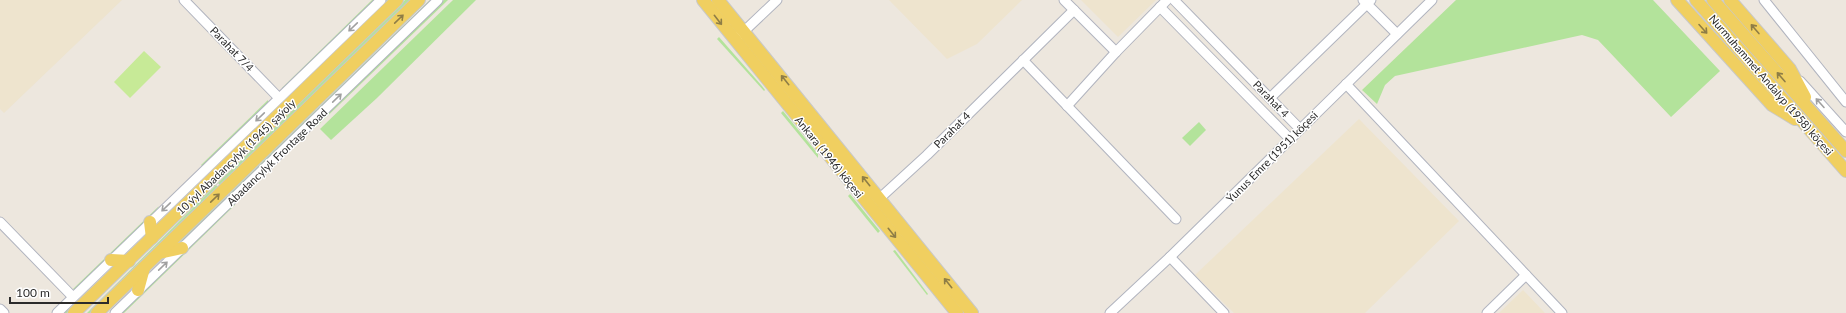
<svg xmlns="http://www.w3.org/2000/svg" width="1846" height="313" font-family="Lato,sans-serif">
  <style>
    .education { fill: #eee4ce }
    .green { fill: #b3e39b }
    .pitch { fill: #c7ea97 }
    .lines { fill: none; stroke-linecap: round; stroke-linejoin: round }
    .minor-casing { stroke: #b1b4bf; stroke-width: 11 }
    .major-casing { stroke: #c8c8c8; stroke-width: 14 }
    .minor { stroke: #fff; stroke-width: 9 }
    .major { stroke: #f0cf60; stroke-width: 12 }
    .oneway { stroke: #8e7d46 }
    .oneway2 { stroke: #a0a0a0 }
    .labels { text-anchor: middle; stroke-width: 3; stroke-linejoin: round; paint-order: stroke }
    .street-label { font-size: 11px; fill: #2b2b2b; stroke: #fff }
  </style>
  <rect width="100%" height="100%" fill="#ede7de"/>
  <g class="education">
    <polygon points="0,0 122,0 4,113 0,109"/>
    <polygon points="889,0 1022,0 977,44 947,59"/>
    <polygon points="1081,0 1156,0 1118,37"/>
    <polygon points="1359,119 1459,221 1365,313 1234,313 1195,275"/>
    <polygon points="1523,290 1545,313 1499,313"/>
  </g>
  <g class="green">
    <polygon points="372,0 376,0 286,88 282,88"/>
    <polygon points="386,0 389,0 210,174 208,173"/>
    <polygon points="405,0 413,0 220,185 218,183"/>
    <polygon points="430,0 434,0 231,196 229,194"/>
    <polygon points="444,0 448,0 315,128 318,122"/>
    <polygon points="453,0 476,0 377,98 331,140 320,129"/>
    <polygon points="1456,0 1653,0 1720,71 1671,117 1598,40 1582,35 1395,76 1385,85 1377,104 1362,90"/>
    <polygon points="719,37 762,86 765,90 764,91 717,39"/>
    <polygon points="268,100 268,103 203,167 201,165"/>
    <polygon points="783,111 818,154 818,158 781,113"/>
    <polygon points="1199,122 1206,130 1190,146 1182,138"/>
    <polygon points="206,175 208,176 155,227 157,223"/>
    <polygon points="216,185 218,187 90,313 87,313"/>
    <polygon points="850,194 880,231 878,233 848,196"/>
    <polygon points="227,196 229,198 182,244 175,246"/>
    <polygon points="234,203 235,205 124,313 120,313"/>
    <polygon points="159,206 155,212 75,289 73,289"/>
    <polygon points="895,250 928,294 927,295 893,251"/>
    <polygon points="116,265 67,313 64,313 111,267"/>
  </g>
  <polygon class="pitch" points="144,51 161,67 130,98 114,82"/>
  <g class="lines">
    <defs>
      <g id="minor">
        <polyline points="184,0 279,98"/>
        <polyline points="1064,0 1116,52"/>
        <polyline points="1174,0 1300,129"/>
        <polyline points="1363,0 1397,34"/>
        <polyline points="1764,0 1846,102"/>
        <polyline points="1160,7 1290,139"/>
        <polyline points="739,36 777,0"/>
        <polyline points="1023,60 1176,219"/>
        <polyline points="1800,81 1846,132"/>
        <polyline points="1346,84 1562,313"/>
        <polyline points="1270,98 1371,0"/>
        <polyline points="1067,106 1116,52 1167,0"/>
        <polyline points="880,198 927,155 1074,10"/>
        <polyline points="0,222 73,297"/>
        <polyline points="1170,257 1224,313"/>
        <polyline points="0,309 4,313"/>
        <polyline points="57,313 381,0"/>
        <polyline points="115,313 438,0"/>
        <polyline points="1110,313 1170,257 1432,0"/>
        <polyline points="1487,313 1526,275"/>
      </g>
      <g id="major">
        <polyline points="703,0 957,313"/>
        <polyline points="718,0 972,313"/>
        <polyline points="1677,0 1772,105 1795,119"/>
        <polyline points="1696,0 1846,171"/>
        <polyline points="1713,0 1846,151"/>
        <polyline points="1730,0 1790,69 1805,97"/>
        <polyline points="150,222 152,238"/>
        <polyline points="159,253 182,248"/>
        <polyline points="111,260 129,261"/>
        <polyline points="138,290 144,268"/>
        <polyline points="74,313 397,0"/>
        <polyline points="97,313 419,0"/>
      </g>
    </defs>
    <use href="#minor" class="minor-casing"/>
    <use href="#major" class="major-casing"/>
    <use href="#minor" class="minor"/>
    <use href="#major" class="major"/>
  </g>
  <defs><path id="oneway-shaft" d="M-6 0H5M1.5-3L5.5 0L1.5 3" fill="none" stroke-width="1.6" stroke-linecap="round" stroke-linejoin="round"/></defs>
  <g class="oneway">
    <use href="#oneway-shaft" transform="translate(399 19) rotate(-44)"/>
    <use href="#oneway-shaft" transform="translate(718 20) rotate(52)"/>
    <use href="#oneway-shaft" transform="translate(1703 29) rotate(48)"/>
    <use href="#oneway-shaft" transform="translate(1755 29) rotate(-131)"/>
    <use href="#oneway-shaft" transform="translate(1781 77) rotate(-131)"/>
    <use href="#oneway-shaft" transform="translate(785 80) rotate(-129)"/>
    <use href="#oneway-shaft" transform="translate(866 181) rotate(-129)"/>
    <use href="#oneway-shaft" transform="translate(215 198) rotate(-44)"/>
    <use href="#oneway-shaft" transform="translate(892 233) rotate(51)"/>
    <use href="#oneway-shaft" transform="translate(948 283) rotate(-129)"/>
  </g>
  <g class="oneway2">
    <use href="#oneway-shaft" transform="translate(353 27) rotate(136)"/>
    <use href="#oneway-shaft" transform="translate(337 98) rotate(-44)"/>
    <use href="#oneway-shaft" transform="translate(1820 103) rotate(-132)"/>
    <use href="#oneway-shaft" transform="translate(260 117) rotate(136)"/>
    <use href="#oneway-shaft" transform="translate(166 207) rotate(136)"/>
    <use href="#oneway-shaft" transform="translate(163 266) rotate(-44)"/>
  </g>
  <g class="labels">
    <g class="street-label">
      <text transform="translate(232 49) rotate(46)" y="4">Parahat 7/4</text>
      <text transform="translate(1771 85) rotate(49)" y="4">Nurmuhammet Andalyp (1958) köçesi</text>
      <text transform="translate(1271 99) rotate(46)" y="4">Parahat 4</text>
      <text transform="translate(952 130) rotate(-45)" y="4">Parahat 4</text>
      <text transform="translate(236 157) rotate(-44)" y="4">10 ýyl Abadançylyk (1945) şaýoly</text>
      <text transform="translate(277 157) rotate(-44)" y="4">Abadancylyk Frontage Road</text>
      <text transform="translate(829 157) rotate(51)" y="4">Ankara (1946) köçesi</text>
      <text transform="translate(1272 157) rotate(-45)" y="4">Ýunus Emre (1951) köçesi</text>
    </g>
  </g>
  <path d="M10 297v6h98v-6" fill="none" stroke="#2b2b2b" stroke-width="2"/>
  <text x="16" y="297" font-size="12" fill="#2b2b2b" stroke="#ffffff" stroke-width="3" paint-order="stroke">100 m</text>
</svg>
